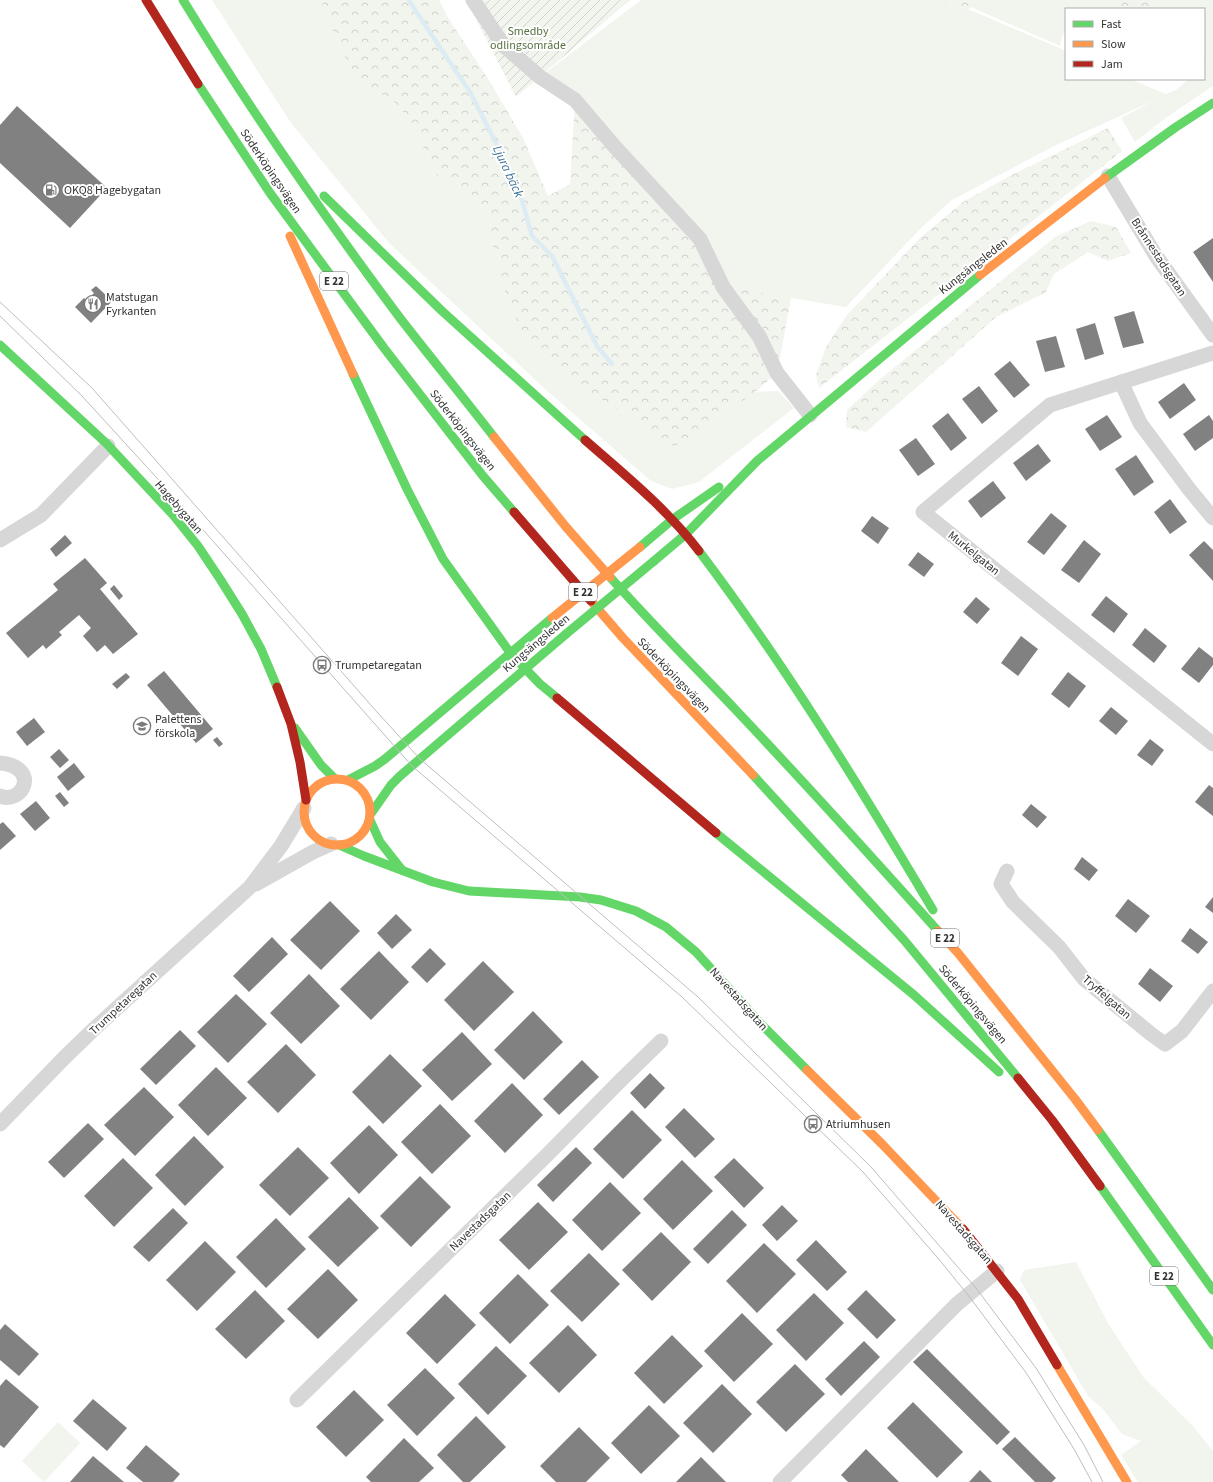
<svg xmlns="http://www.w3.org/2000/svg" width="1213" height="1482" font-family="'Source Sans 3',sans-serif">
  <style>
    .green { fill: #f1f5ed }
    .forest { fill: url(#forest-crowns) }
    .garden { fill: url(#garden-furrows) }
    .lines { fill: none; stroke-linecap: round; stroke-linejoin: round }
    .stream { stroke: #ddebf3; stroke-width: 4.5 }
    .building { fill: #818181 }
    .street { stroke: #d7d7d7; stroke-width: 15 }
    .fast { stroke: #63d668; stroke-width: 9 }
    .slow { stroke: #ff974d; stroke-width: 9 }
    .jam { stroke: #b3261e; stroke-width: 9 }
    .tram { stroke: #bebebe; stroke-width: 1 }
    .fast-bridge { stroke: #63d668; stroke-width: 9 }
    .slow-bridge { stroke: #ff974d; stroke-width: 9 }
    .labels { text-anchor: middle; stroke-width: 4; stroke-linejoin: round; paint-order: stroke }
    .shield { fill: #fff; stroke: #707070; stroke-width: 1 }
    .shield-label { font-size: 11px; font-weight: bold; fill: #333 }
    .park-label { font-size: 12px; fill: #56703f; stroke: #fff }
    .street-label { font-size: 12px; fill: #333; stroke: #fff }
    .poi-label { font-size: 12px; fill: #333; stroke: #fff; text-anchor: start }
    .water-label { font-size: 13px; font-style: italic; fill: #3f7597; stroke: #fff }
  </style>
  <defs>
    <pattern id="forest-crowns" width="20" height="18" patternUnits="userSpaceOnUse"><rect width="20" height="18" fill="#f1f5ed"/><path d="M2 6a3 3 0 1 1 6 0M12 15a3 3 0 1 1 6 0" fill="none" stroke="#cfd2cc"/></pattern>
    <pattern id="garden-furrows" width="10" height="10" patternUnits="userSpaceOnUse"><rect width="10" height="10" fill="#f1f5ed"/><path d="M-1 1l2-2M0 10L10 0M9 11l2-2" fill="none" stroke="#cfd2cc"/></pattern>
  </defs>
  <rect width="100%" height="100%" fill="#fff"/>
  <g class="green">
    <polygon points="212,0 323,0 322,7 356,81 392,100 409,119 438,177 473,198 489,212 493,247 524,337 588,392 623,412 664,447 697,442 717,420 755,392 778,391 794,408 699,482 672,489 651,481 545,389 389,243 291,123"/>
    <polygon points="641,0 935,0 968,9 1066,51 1066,79 1130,79 1166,94 1176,90 1189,79 1204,79 1204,66 1208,63 1204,64 1204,9 1159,9 1158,0 1213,0 1213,86 1167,117 1135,142 1121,118 1155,100 1054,146 952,200 921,228 846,307 723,287 615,147 540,77"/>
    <polygon points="983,0 1118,0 1120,9 1066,9 1066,31 1063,34 1060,46 971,7"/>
    <polygon points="1076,1262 1109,1325 1144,1378 1191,1424 1213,1451 1213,1482 1138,1482 1121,1455 1141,1441 1122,1434 1102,1408 1088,1396 1020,1280 1024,1270"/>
    <polygon points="58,1422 80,1443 44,1482 22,1461"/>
  </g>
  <g class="forest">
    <polygon points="323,0 439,0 447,16 490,82 523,138 548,196 570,184 575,100 700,239 723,286 791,298 777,373 755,392 717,420 697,442 664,447 623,412 588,392 524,337 506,295 493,247 489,212 473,198 438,177 409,119 392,100 356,81 322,7"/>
    <polygon points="935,0 983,0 968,9"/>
    <polygon points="1118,0 1158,0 1159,8 1159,9 1120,9"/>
    <polygon points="1108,128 1122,151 819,388 816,375 826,347 847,315 920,238 963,202 1008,177"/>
    <polygon points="1091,221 1116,227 1131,253 1108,261 1088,252 1054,274 1046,292 996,317 866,432 846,427 847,410 879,380 1055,237"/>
  </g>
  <polygon class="garden" points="466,0 630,0 516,97"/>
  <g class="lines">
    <polyline class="stream" points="409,0 417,13 470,92 518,186 532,236 552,256 597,346 612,364"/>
  </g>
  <g class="building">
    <polygon points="17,106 107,188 70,228 0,163 0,125"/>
    <polygon points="1213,238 1213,282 1193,252"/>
    <polygon points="96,286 108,297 113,292 118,295 91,323 75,307 84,298 87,301 94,293 91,290"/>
    <polygon points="1134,311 1144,343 1123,348 1114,317"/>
    <polygon points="1095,323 1104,354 1085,360 1076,329"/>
    <polygon points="1056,336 1065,367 1045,372 1036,341"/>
    <polygon points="1010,361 1030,385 1014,398 994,374"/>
    <polygon points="1184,383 1196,400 1170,419 1158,402"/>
    <polygon points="979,386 998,411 982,424 962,399"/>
    <polygon points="948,413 967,438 951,451 932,426"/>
    <polygon points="1107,415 1122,437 1100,451 1085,429"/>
    <polygon points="1209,415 1213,421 1213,438 1195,451 1183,434"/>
    <polygon points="916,438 935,464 918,476 899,450"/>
    <polygon points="1038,444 1051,461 1026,481 1013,463"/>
    <polygon points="1136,455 1154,482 1134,496 1115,469"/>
    <polygon points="993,481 1006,498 981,518 968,501"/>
    <polygon points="1170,499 1187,522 1170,534 1154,512"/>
    <polygon points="1051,513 1067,526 1044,555 1027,542"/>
    <polygon points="872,516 889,528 878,544 861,531"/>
    <polygon points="65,535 72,543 56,557 50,549"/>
    <polygon points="1084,540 1101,554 1079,583 1061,570"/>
    <polygon points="1204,541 1213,550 1213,581 1189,555"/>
    <polygon points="918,552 934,564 924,577 908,565"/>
    <polygon points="85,558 107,583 100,589 138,634 113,654 105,645 97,652 83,636 91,628 79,615 59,632 62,635 46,649 43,645 28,658 6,633 58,590 53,584"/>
    <polygon points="114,585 123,596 119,600 110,589"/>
    <polygon points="1106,596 1128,614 1114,633 1091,615"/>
    <polygon points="976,597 990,609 977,624 963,612"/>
    <polygon points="1145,628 1167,646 1154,663 1132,645"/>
    <polygon points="1021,636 1038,649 1018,676 1001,663"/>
    <polygon points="1199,647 1213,658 1213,665 1199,683 1181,669"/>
    <polygon points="164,671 213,729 196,743 147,685"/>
    <polygon points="1068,672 1086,686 1069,708 1051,694"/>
    <polygon points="126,673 130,677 117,689 112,684"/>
    <polygon points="1111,707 1128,721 1116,735 1099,721"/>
    <polygon points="34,718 45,732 27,746 16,732"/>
    <polygon points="217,737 223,744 219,747 213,740"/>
    <polygon points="1150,739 1164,750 1152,766 1137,755"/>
    <polygon points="59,749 69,760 60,768 50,757"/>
    <polygon points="74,763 85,777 68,791 57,777"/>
    <polygon points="1209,785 1213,788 1213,816 1195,802"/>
    <polygon points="60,792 69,803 64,807 55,796"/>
    <polygon points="36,801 50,818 35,831 20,814"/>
    <polygon points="1031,804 1047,817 1037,828 1022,815"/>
    <polygon points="3,822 16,836 0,850 0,824"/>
    <polygon points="1082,857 1098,870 1089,881 1074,869"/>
    <polygon points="1213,897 1213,913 1205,907"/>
    <polygon points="1128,899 1150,916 1136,933 1115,916"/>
    <polygon points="330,901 360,931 321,970 290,940"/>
    <polygon points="396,914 412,930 392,949 377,933"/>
    <polygon points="1190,928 1208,942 1198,954 1181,941"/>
    <polygon points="272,937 288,954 249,992 233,976"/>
    <polygon points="430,948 446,964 427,983 411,967"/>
    <polygon points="379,951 409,982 371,1020 340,989"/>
    <polygon points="483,961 514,992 474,1031 444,1000"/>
    <polygon points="1150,968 1173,986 1160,1002 1138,984"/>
    <polygon points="309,974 340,1006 301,1044 270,1013"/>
    <polygon points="236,994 267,1024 228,1063 197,1032"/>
    <polygon points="533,1011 563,1042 524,1080 494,1050"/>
    <polygon points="180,1030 196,1046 156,1085 140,1069"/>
    <polygon points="462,1032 492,1064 452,1101 422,1070"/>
    <polygon points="286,1044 316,1075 278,1113 247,1082"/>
    <polygon points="390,1054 422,1086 383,1124 352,1092"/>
    <polygon points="582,1060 599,1077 559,1115 543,1099"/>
    <polygon points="216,1067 247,1098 208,1136 178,1105"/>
    <polygon points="650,1073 665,1088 645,1109 630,1093"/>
    <polygon points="512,1083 543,1115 505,1153 474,1121"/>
    <polygon points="144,1087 174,1117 135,1156 104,1125"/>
    <polygon points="440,1104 471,1136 432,1174 401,1142"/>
    <polygon points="684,1108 715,1139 695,1158 665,1127"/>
    <polygon points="632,1110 662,1140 623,1179 593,1149"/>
    <polygon points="88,1123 104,1139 64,1178 48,1162"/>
    <polygon points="369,1125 398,1155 359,1194 330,1163"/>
    <polygon points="194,1136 224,1167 185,1206 155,1175"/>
    <polygon points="298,1147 329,1178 290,1216 259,1185"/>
    <polygon points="576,1147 592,1163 553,1202 537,1185"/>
    <polygon points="123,1158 153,1188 114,1227 84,1196"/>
    <polygon points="734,1158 764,1188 744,1208 714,1177"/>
    <polygon points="682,1160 713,1191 673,1230 643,1199"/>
    <polygon points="420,1176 451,1207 411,1247 380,1216"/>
    <polygon points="610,1182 641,1213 602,1251 572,1220"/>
    <polygon points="349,1197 379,1228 338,1267 308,1237"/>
    <polygon points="538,1202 568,1232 529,1270 499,1240"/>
    <polygon points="782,1205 798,1221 777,1241 762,1225"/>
    <polygon points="173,1208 188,1223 149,1262 133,1247"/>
    <polygon points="732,1210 747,1225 708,1264 693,1249"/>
    <polygon points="276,1218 306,1249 266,1288 236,1257"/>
    <polygon points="661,1232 691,1262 652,1301 622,1270"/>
    <polygon points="816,1240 847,1272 827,1291 796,1260"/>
    <polygon points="205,1241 236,1272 197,1311 166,1280"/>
    <polygon points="764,1243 796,1274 757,1313 726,1281"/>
    <polygon points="589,1253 620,1284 582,1322 550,1291"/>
    <polygon points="328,1269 358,1300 318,1339 287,1309"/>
    <polygon points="518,1274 549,1305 510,1344 479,1313"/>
    <polygon points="255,1290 285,1321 246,1359 215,1329"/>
    <polygon points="866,1290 896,1320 877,1339 847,1309"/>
    <polygon points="814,1293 844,1323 806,1361 776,1330"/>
    <polygon points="445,1294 476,1325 437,1364 406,1333"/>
    <polygon points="742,1313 773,1344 734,1382 704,1351"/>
    <polygon points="5,1324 39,1354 19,1376 0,1360 0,1330"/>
    <polygon points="568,1325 597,1355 559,1393 529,1363"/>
    <polygon points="672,1335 703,1366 664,1404 634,1373"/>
    <polygon points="864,1341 880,1357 841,1396 825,1379"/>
    <polygon points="496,1346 527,1376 488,1415 458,1384"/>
    <polygon points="927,1349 1010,1432 997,1445 913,1362"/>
    <polygon points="795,1364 825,1394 786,1432 756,1402"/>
    <polygon points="425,1368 455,1398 417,1436 387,1405"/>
    <polygon points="6,1379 39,1407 4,1448 0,1445 0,1386"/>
    <polygon points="722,1384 752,1414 713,1453 683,1423"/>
    <polygon points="354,1390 384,1420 346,1457 316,1427"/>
    <polygon points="93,1399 127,1428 107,1451 73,1421"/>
    <polygon points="913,1402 963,1452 937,1478 887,1428"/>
    <polygon points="649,1405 680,1436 641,1474 611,1443"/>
    <polygon points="476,1416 506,1447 470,1482 463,1482 437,1455"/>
    <polygon points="579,1427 610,1458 586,1482 556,1482 540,1466"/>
    <polygon points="1015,1437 1056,1478 1052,1482 1035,1482 1002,1449"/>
    <polygon points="404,1438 434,1468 419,1482 371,1482 366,1477"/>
    <polygon points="146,1445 180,1474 173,1482 143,1482 126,1468"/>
    <polygon points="866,1449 899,1482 848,1482 841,1475"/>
    <polygon points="93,1456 124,1482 70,1482"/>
    <polygon points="701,1457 726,1482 676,1482"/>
    <polygon points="980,1470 992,1482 969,1482"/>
  </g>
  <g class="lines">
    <g class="street">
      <polyline points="473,0 504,46 540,77 575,100 615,147 700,239 723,287 759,336 777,373 810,415"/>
      <polyline points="1108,176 1156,256 1213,335"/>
      <polyline points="1213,353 1050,405 923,512 1213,744"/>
      <polyline points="1121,382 1140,423 1189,489 1213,518"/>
      <polyline points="0,540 41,515 108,446"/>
      <path d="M0 763C41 767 23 805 0 796"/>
      <polyline points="1007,871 1001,884 1013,902 1059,947 1084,979 1151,1034 1165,1044 1182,1031 1213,991"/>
      <polyline points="256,884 313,852 331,844"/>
      <polyline points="0,1124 64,1058 94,1029 250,887 281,846 304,808"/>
      <polyline points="297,1400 549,1153 621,1080 661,1041"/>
      <polyline points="780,1482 957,1304 997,1271"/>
    </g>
    <g class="fast">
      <path d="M183 0C250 110 323 215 400 318 431 358 463 397 494 437"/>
      <polyline points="198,84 270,193 384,348 483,476 514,512"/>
      <polyline points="1105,178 1176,127 1213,103"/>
      <polyline points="324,196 442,311 585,440"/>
      <polyline points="0,345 106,443 174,516 198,546 220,579 242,614 261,649 277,687"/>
      <polyline points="353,374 407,489 443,559 511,654 540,684 557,698"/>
      <polyline points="640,547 673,519 719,487"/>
      <path d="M699 551C785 665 860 787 933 910"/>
      <polyline points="654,561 686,534 757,461 980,275"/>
      <path d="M610 577C650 622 692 664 733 707 803 781 871 856 938 931"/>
      <polyline points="295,728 321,765 334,778"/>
      <polyline points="753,775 904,940 1018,1078"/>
      <polyline points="348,780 375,766 385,759 552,618"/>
      <polyline points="370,815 391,785 400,776 566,634"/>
      <polyline points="370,820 380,842 402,870"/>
      <polyline points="716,833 914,995 999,1072"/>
      <polyline points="339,845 364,856 433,882 469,891 580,897 601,900 636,911 666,927 696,952 761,1024 807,1070"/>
      <polyline points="1098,1130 1213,1290"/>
      <polyline points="1100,1186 1213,1345"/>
    </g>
    <g class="slow">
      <polyline points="290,236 353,374"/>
      <polyline points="980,275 1105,178"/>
      <polyline points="494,437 566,527 610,577"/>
      <polyline points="591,601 623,638 753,775"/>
      <circle cx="337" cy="812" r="33"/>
      <polyline points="938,931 958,953 1075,1099 1098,1130"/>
      <polyline points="807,1070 882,1144 963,1229"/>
      <polyline points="1057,1365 1127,1482"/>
    </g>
    <g class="jam">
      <polyline points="146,0 198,84"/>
      <path d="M585 440C625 475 667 509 699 551"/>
      <polyline points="514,512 591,601"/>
      <polyline points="277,687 291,724 300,762 306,800"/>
      <polyline points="557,698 716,833"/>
      <polyline points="1018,1078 1052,1120 1100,1186"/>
      <polyline points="963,1229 1018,1299 1057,1365"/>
    </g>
    <g class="tram">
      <polyline points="0,302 92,388 377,712 420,759 698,997 871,1167 976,1288 1036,1368 1084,1445 1103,1482"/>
      <polyline points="0,316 82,396 166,488 412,766 682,997 863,1172 937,1257 968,1295 1027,1374 1074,1449 1092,1482"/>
    </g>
    <polyline class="fast-bridge" points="566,634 654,561"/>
    <polyline class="slow-bridge" points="552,618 640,547"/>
  </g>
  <defs>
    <symbol id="fuel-ring" viewBox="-11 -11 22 22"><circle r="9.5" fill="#fff" stroke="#7a7a7a" stroke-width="1.5"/><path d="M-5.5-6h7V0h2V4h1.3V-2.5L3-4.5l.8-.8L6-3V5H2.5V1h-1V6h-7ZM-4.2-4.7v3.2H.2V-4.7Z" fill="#7a7a7a"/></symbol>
    <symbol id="restaurant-ring" viewBox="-11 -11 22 22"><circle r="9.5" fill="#fff" stroke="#7a7a7a" stroke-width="1.5"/><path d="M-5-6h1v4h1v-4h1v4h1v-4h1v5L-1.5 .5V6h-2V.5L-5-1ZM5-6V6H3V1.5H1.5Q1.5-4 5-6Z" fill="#7a7a7a"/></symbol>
    <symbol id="bus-ring" viewBox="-11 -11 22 22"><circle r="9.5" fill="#fff" stroke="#7a7a7a" stroke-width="1.5"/><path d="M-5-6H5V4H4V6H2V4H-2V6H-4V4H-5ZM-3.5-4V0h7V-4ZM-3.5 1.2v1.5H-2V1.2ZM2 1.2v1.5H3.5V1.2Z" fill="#7a7a7a"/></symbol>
    <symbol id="school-ring" viewBox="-11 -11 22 22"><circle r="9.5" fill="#fff" stroke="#7a7a7a" stroke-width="1.5"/><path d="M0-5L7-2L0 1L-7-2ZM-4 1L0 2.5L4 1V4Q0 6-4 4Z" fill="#7a7a7a"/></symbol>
  </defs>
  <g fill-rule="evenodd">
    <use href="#fuel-ring" x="41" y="180" width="20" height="20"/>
    <use href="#restaurant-ring" x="83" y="294" width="20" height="20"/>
    <use href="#bus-ring" x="312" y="655" width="20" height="20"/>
    <use href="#school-ring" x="132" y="716" width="20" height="20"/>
    <use href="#bus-ring" x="803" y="1114" width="20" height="20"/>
  </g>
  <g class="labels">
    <g class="shield">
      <rect x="320" y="272" width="28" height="18" rx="3"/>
      <rect x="569" y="583" width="28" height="18" rx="3"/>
      <rect x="931" y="929" width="28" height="18" rx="3"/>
      <rect x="1150" y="1267" width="28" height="18" rx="3"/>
    </g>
    <g class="shield-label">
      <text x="334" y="285">E 22</text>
      <text x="583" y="596">E 22</text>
      <text x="945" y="942">E 22</text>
      <text x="1164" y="1280">E 22</text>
    </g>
    <g class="park-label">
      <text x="528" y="35">Smedby<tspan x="528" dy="14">odlingsområde</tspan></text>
    </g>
    <g class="street-label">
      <text transform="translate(271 171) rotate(56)" y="4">Söderköpingsvägen</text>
      <text transform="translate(1159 257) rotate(57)" y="4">Brånnestadsgatan</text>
      <text transform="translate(973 266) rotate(-38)" y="4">Kungsängsleden</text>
      <text transform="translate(463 430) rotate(52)" y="4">Söderköpingsvägen</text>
      <text transform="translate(179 507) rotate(49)" y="4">Hagebygatan</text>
      <text transform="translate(974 553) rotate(39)" y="4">Murkelgatan</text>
      <text transform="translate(536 643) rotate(-40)" y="4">Kungsängsleden</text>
      <text transform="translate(674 675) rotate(46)" y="4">Söderköpingsvägen</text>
      <text transform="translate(1107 997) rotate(41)" y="4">Tryffelgatan</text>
      <text transform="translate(739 999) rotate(48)" y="4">Navestadsgatan</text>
      <text transform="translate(123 1003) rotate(-43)" y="4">Trumpetaregatan</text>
      <text transform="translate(973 1004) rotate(50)" y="4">Söderköpingsvägen</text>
      <text transform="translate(480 1221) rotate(-44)" y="4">Navestadsgatan</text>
      <text transform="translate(964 1232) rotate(49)" y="4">Navestadsgatan</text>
    </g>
    <g class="poi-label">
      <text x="64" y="194">OKQ8 Hagebygatan</text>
      <text x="106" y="301">Matstugan<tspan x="106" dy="14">Fyrkanten</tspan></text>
      <text x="335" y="669">Trumpetaregatan</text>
      <text x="155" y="723">Palettens<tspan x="155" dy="14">förskola</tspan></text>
      <text x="826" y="1128">Atriumhusen</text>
    </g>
    <g class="water-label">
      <text transform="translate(509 171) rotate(65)" y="5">Ljura bäck</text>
    </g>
  </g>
  <rect x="1065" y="8" width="140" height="72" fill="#ffffff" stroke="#adadad"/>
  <rect x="1073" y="21" width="20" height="6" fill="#63d668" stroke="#adadad"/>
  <text x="1101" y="28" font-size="12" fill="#333333">Fast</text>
  <rect x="1073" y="41" width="20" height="6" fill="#ff974d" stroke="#adadad"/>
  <text x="1101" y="48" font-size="12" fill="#333333">Slow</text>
  <rect x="1073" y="61" width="20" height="6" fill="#b3261e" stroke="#adadad"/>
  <text x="1101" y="68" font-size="12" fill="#333333">Jam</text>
</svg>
